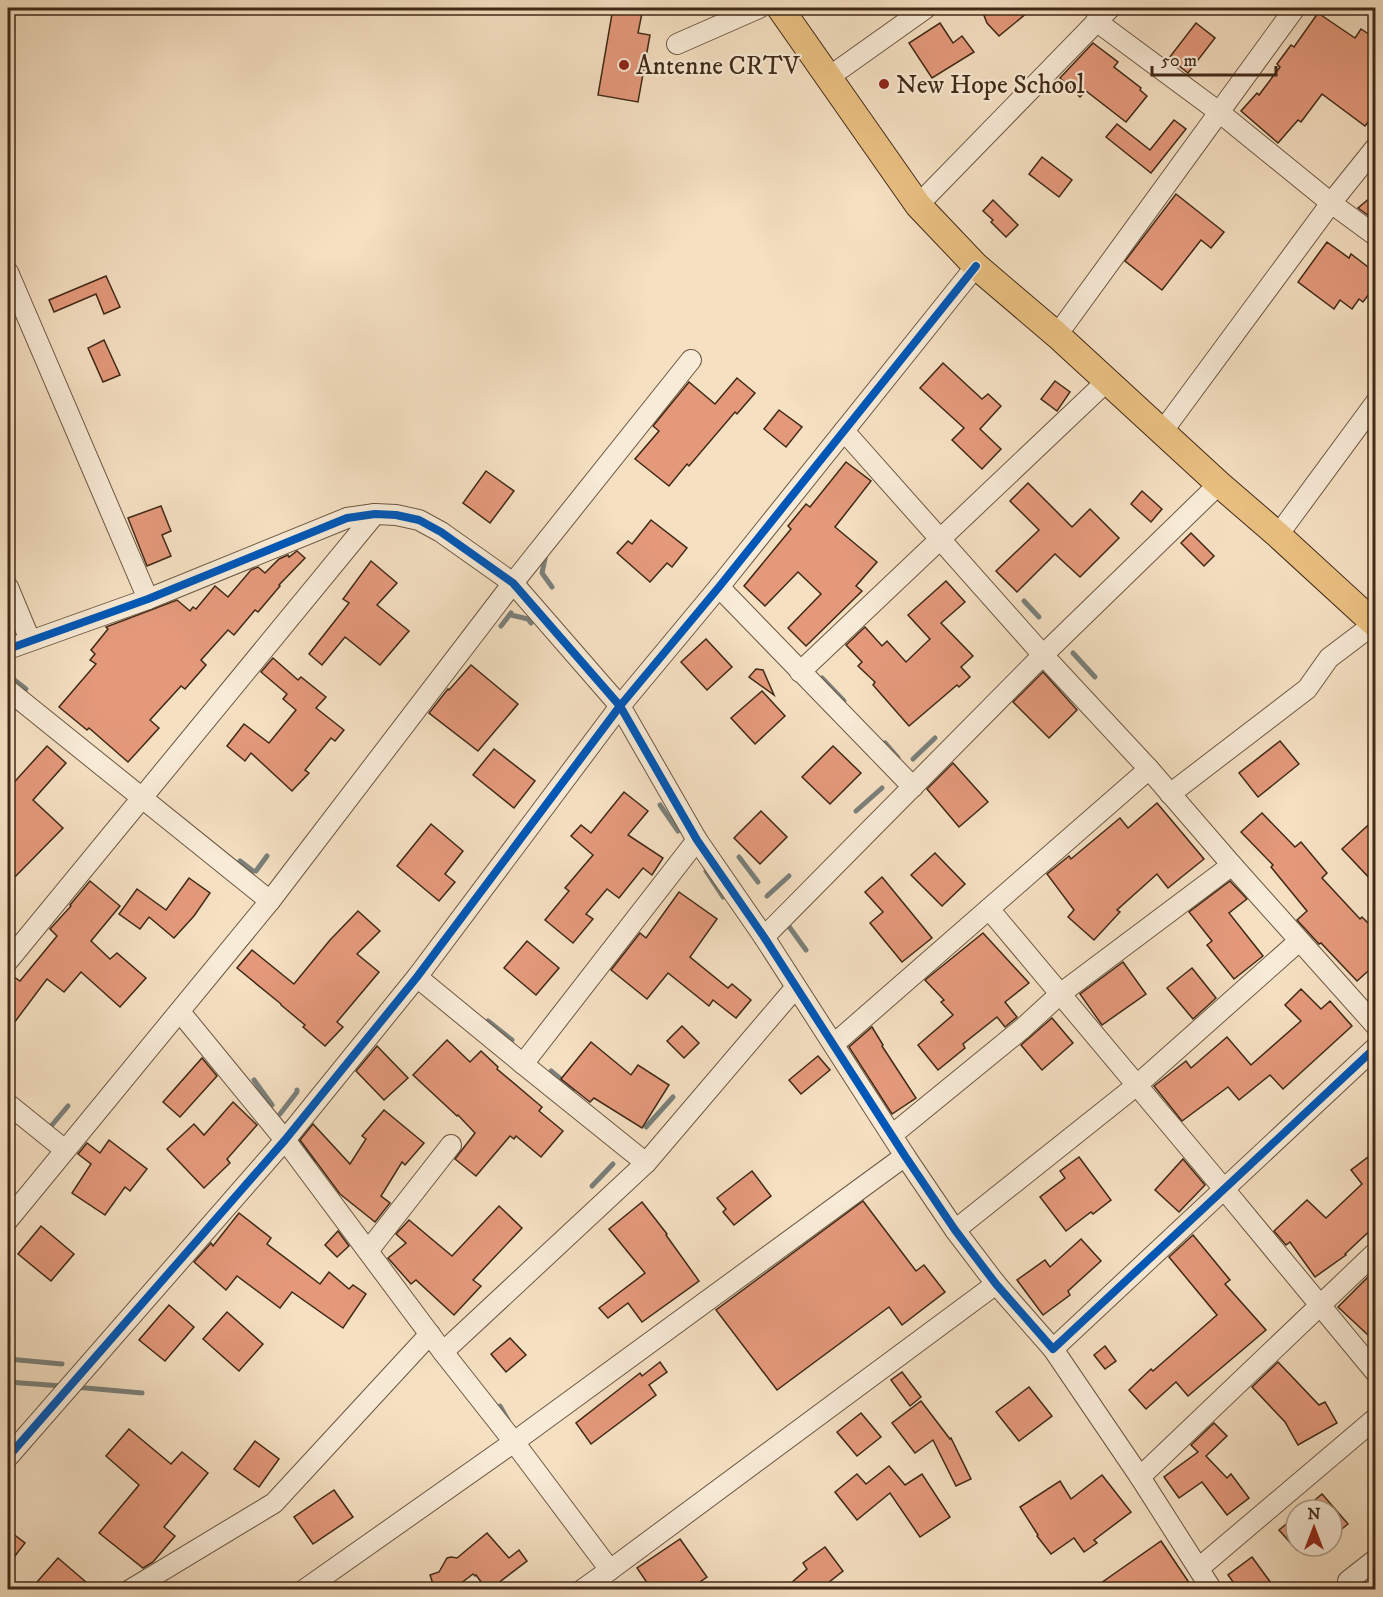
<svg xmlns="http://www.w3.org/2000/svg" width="1383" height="1597" font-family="'IM FELL DW Pica',serif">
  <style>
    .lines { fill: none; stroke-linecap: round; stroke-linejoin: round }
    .stream { stroke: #7a807b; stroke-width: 5 }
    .building { fill: #e4997b; stroke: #402917; stroke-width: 1.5 }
    .minor-casing { stroke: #6d5742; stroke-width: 22 }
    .major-casing { stroke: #402917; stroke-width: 28 }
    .minor { stroke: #f8ebd7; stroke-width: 20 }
    .major { stroke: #eac081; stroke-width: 26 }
    .cycleway-casing { stroke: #f8ebd7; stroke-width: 11 }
    .cycleway { stroke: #0057b8; stroke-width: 8 }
    .poi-dot { fill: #8f2418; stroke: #f8ebd7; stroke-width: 2 }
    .labels { text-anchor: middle; stroke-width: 4.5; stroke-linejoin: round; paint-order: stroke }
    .poi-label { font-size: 26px; fill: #402917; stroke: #f8ebd7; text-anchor: start }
  </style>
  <rect width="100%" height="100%" fill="#f5e0c2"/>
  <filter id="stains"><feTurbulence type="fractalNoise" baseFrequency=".00333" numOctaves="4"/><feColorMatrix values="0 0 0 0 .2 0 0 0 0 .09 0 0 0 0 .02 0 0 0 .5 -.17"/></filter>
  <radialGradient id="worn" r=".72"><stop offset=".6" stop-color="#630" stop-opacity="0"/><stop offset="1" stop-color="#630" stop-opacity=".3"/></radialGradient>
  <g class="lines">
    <g class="stream">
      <polyline points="546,554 542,573 552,587"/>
      <polyline points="1024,601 1039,617"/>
      <polyline points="511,615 528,619 531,623"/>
      <polyline points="501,626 511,613"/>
      <polyline points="9,653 13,679 26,689"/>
      <polyline points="1073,653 1095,677"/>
      <polyline points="822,678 844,701"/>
      <polyline points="885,743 898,758"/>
      <polyline points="913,759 935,738"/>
      <polyline points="660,805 678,831"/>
      <polyline points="856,811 882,788"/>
      <polyline points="739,857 758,882"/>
      <polyline points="240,861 253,871"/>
      <polyline points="256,871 267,856"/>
      <polyline points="706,871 723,897"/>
      <polyline points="767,896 789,876"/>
      <polyline points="785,921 806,950"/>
      <polyline points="488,1021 512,1040"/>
      <polyline points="551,1071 573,1089"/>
      <polyline points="254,1080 272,1105"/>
      <polyline points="280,1114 297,1092 297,1090"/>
      <polyline points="52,1125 68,1106"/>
      <polyline points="646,1127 673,1097"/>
      <polyline points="298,1140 314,1161"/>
      <polyline points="592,1186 613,1164"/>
      <polyline points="8,1359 62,1364"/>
      <polyline points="8,1382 62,1386"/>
      <polyline points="75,1387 142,1393"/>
      <polyline points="500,1406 508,1420"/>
    </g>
  </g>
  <g class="building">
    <polygon points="613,8 643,8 638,33 650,35 638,102 598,95"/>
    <polygon points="981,8 1033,8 999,36 987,23"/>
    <polygon points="1318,13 1355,38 1361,29 1376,39 1376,112 1365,126 1322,94 1301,122 1298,120 1278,143 1241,111 1257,93 1259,95 1280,67 1277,64 1291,45 1294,47"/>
    <polygon points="940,23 953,43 962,36 974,52 932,78 909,43"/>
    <polygon points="1196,23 1215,38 1188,73 1169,58"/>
    <polygon points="1093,43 1118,62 1114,67 1141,88 1140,90 1147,96 1126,122 1086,91 1080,97 1060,78"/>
    <polygon points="1174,120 1186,129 1151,173 1106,137 1117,124 1150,150"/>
    <polygon points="1042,157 1072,180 1059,197 1029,174"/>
    <polygon points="1376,193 1376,216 1372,218 1358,208"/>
    <polygon points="1176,194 1224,232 1211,248 1201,240 1162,290 1125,261"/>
    <polygon points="993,200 1018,225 1006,237 991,222 993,220 983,211"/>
    <polygon points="1327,242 1349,258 1351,254 1376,273 1376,279 1369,288 1372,290 1363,302 1359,299 1352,309 1340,300 1334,309 1298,282"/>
    <polygon points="106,276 120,307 104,314 96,294 54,312 49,300"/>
    <polygon points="104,340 120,375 103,382 88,348"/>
    <polygon points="943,363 982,399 988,394 1001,406 980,429 1001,449 982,469 952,440 964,428 920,388"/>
    <polygon points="737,378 755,393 737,414 735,412 689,466 687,464 669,486 635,459 659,431 653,426 689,382 715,404"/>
    <polygon points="1055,381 1070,392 1057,411 1041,399"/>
    <polygon points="779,410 802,427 786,447 764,429"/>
    <polygon points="846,462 871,481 835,527 877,562 856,586 862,591 806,646 788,628 821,594 798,572 765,606 744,586 791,529 788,526 806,504 810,507"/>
    <polygon points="486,471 514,491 490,523 463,503"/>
    <polygon points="1028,483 1072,527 1090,509 1119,538 1080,577 1055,554 1017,592 996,571 1039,530 1010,501"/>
    <polygon points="1142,491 1162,509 1151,522 1131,504"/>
    <polygon points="161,506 171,531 162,535 171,556 147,566 128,518"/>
    <polygon points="651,520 687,548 672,567 667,563 650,582 617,553 628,541 632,544"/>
    <polygon points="1191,533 1214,556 1204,566 1181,543"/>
    <polygon points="297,551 305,558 279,585 280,586 258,612 255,610 234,635 228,630 201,660 206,665 185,689 181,686 150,720 159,728 128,762 89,728 87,730 59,707 96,664 90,660 95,654 91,650 108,629 106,627 177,600 190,611 193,607 196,609 215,586 228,597 251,570 258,567 265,573 279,559 288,555 289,557"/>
    <polygon points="371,561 397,583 377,605 409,631 380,665 345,637 322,665 309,654 349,603 343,599"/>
    <polygon points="946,581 965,602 941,623 973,656 961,667 970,677 959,687 957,685 909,726 873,685 875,682 858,666 862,662 846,645 865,627 882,646 887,641 906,662 930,639 908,615"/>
    <polygon points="706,639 732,667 707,690 681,662"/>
    <polygon points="273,658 298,680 301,677 326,697 316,708 344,730 335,741 331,738 305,770 309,773 292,791 251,753 245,761 227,746 244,724 269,743 296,710 283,699 287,694 261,672"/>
    <polygon points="471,665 518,704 478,751 429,713 448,689 449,690"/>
    <polygon points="756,669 763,670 774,695 749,677"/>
    <polygon points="1043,672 1077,710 1049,738 1013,702"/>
    <polygon points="762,691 785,716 755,744 731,718"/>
    <polygon points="1280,741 1299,764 1258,797 1239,773"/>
    <polygon points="47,746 66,763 33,800 63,828 8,884 8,789"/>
    <polygon points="833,746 861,773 830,804 802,777"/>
    <polygon points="494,749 535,781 514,808 473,775"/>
    <polygon points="953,763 988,802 959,827 927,789"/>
    <polygon points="624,792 648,811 628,835 663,858 652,875 643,868 619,898 607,889 586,914 593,919 573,943 545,920 569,891 565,888 593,855 571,836 581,825 591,833"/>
    <polygon points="1157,803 1204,859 1168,888 1157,874 1117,910 1120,912 1094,940 1068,917 1074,910 1047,874 1069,856 1071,859 1120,818 1128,828"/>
    <polygon points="761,811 787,837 760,864 734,838"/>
    <polygon points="1262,813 1295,847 1301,842 1327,873 1322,878 1360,919 1362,917 1376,931 1376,964 1357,981 1321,943 1319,944 1297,920 1307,911 1271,867 1273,865 1241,832"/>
    <polygon points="1376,818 1376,885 1342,849"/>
    <polygon points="431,824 463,851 445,874 455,882 439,901 397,866"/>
    <polygon points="935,853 965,884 942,906 911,875"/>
    <polygon points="882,877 932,938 902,962 870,923 883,912 865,892"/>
    <polygon points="189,878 210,893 194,916 174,938 149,917 140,929 119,914 137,889 166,910"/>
    <polygon points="90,881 120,906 91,941 110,959 117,953 146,978 120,1007 81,972 64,992 47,979 8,1031 8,973 20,981 57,936 50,929 71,906 70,905"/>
    <polygon points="1230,881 1247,899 1229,913 1263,956 1234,979 1207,945 1212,941 1189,912"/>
    <polygon points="679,892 717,919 690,957 728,988 732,984 751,1000 736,1018 713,1000 709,1006 668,973 647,999 611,970 640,933 646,938"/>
    <polygon points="358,911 380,931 357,954 379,972 337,1022 343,1027 325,1046 303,1027 305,1025 281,1005 281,1004 237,968 252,950 294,984 330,940"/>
    <polygon points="983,933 1029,983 1005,1002 1017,1017 1005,1027 997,1017 963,1044 965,1048 938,1070 918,1045 953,1015 941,1002 944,1000 925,980"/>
    <polygon points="527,941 559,968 536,995 504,968"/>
    <polygon points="1123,962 1146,994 1102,1025 1080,994"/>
    <polygon points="1192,968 1216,998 1193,1019 1167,988"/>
    <polygon points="1301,989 1321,1009 1330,1001 1352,1026 1283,1089 1270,1075 1239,1100 1228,1087 1182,1121 1154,1086 1186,1061 1191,1068 1227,1037 1251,1065 1301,1021 1285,1005"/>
    <polygon points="1052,1018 1073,1043 1042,1070 1021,1045"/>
    <polygon points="682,1026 699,1043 684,1058 667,1041"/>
    <polygon points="872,1027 883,1045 882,1046 916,1098 892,1114 849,1047"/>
    <polygon points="447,1040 470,1062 481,1051 498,1067 497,1069 542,1107 539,1111 563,1131 541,1157 516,1136 514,1139 510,1136 476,1176 455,1159 475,1133 458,1115 457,1116 413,1075"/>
    <polygon points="591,1042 631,1075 638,1065 669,1085 642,1128 594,1098 590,1102 561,1079"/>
    <polygon points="377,1046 408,1078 384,1100 356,1071"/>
    <polygon points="818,1056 830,1070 801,1094 789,1080"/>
    <polygon points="202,1058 217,1076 180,1117 163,1102"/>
    <polygon points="233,1102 257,1125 227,1159 230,1163 204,1188 167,1149 194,1124 204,1135"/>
    <polygon points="384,1110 424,1143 405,1165 402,1162 381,1196 390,1203 375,1222 340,1194 300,1140 313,1124 350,1164 366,1139 362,1136"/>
    <polygon points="109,1140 147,1169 130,1191 125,1187 105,1215 72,1193 91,1164 78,1154 87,1143 100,1153"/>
    <polygon points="1376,1151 1376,1225 1345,1254 1346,1255 1315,1277 1290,1242 1286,1245 1274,1231 1307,1200 1326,1218 1362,1184 1351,1170"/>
    <polygon points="1079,1157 1111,1200 1093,1214 1091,1212 1066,1231 1040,1197 1065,1178 1060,1171"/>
    <polygon points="1183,1159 1205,1185 1179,1212 1155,1190"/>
    <polygon points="752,1171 771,1196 734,1225 723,1212 726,1209 717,1198"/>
    <polygon points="863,1201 916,1271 924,1265 945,1292 902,1325 889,1307 777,1390 716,1310"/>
    <polygon points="642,1202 667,1234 666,1235 699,1281 642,1322 628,1303 608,1318 599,1308 645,1273 609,1229"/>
    <polygon points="499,1206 522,1228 473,1280 481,1286 454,1315 416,1280 411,1284 388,1258 406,1243 396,1234 409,1220 452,1256"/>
    <polygon points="239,1213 271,1238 267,1244 320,1284 329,1272 349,1289 353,1285 366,1294 343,1328 292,1292 280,1308 237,1276 226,1290 194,1262 211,1243 213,1246"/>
    <polygon points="41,1226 74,1254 51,1281 18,1254"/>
    <polygon points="338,1231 349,1246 337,1257 325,1245"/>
    <polygon points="1193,1235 1230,1280 1225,1284 1266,1330 1188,1396 1176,1382 1146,1409 1129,1390 1151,1369 1153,1371 1217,1315 1169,1257"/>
    <polygon points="1081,1239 1101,1261 1068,1291 1070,1295 1043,1315 1017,1280 1045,1260 1050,1267"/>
    <polygon points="1376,1269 1376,1328 1369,1336 1338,1307"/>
    <polygon points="169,1305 194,1327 165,1361 139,1340"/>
    <polygon points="227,1312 263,1344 239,1371 203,1339"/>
    <polygon points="510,1338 526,1355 506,1372 491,1354"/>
    <polygon points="1105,1346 1116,1361 1105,1369 1094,1355"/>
    <polygon points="660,1362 667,1372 649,1385 656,1395 591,1444 576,1423 640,1373 642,1376"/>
    <polygon points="1278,1362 1319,1405 1325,1402 1337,1423 1298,1445 1285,1422 1252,1387"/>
    <polygon points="902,1372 921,1397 910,1406 891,1380"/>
    <polygon points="1029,1387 1052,1416 1019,1441 996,1412"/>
    <polygon points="921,1401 950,1439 951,1438 971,1479 956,1486 933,1440 915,1453 892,1423"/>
    <polygon points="861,1413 881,1437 857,1456 837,1432"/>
    <polygon points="1214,1423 1227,1436 1206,1456 1227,1478 1231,1474 1249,1498 1227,1515 1202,1482 1179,1498 1164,1477 1198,1452 1191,1445"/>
    <polygon points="129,1429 171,1464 182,1452 208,1473 164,1527 175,1536 153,1562 143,1568 99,1533 139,1485 106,1456"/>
    <polygon points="255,1441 279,1459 259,1487 234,1469"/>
    <polygon points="889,1466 905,1485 922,1474 950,1517 920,1537 890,1493 857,1520 835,1492 857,1474 866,1484"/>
    <polygon points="1102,1475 1131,1512 1094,1540 1097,1543 1084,1552 1074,1538 1051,1554 1037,1536 1038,1535 1020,1507 1060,1481 1071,1499"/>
    <polygon points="334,1490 353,1517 313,1544 294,1517"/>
    <polygon points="1322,1494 1348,1524 1332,1537 1332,1510 1303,1510"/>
    <polygon points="1296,1516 1296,1549 1279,1530"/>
    <polygon points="8,1530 25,1543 8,1565"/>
    <polygon points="487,1533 509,1558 519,1550 527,1561 489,1590 487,1590 476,1575 475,1576 473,1574 452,1590 435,1590 430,1575 439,1572 447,1558 451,1557 457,1558"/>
    <polygon points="680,1539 707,1577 688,1590 652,1590 637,1568"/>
    <polygon points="1161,1541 1194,1590 1091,1590"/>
    <polygon points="825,1547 843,1571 819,1590 783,1590 807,1569 803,1563"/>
    <polygon points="1252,1557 1271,1583 1263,1590 1239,1590 1228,1575"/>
    <polygon points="58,1558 86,1582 79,1590 30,1590"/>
  </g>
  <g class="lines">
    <defs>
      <g id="minor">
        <polyline points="1096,21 1219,112 1331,203 1376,236"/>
        <polyline points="677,44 759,8"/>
        <polyline points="829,77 926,8"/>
        <polyline points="918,205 1110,8"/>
        <polyline points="8,272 148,599"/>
        <polyline points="1057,335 1295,8"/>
        <polyline points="844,431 1043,655 1149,769 1232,865 1376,1026"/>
        <polyline points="1162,432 1331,203 1376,147"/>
        <polyline points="1278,535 1376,402"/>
        <polyline points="8,587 30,640"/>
        <polyline points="719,587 913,787"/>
        <polyline points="8,649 148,599 347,518 375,514 396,515 419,520 441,532 513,583 620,706 697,840 764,937 905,1156 955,1230 996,1284 1053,1349 1376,1047"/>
        <polyline points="800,672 1107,381"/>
        <polyline points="8,690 270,901"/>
        <polyline points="1170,794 1307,689 1329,658 1374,624"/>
        <polyline points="989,909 1224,1189 1376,1373"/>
        <polyline points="764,937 1043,655 1219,484"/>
        <polyline points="8,961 375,514"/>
        <polyline points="417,977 523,1064 646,1163"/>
        <polyline points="180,1012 285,1140 443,1352 514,1442 610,1570 582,1590"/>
        <polyline points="834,1044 1149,769"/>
        <polyline points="523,1064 697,840"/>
        <polyline points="8,1104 65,1150"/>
        <polyline points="892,1135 1023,1028 1060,994 1232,865"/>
        <polyline points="8,1220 270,901 513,583 691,360"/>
        <polyline points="955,1230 1137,1085 1299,941"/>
        <polyline points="368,1251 451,1145"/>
        <polyline points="1053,1349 1140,1477 1212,1590"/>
        <polyline points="443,1352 646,1163 796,987"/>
        <polyline points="8,1457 285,1140 417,977 620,706 719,587 976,266"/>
        <polyline points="1140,1477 1376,1252"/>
        <polyline points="1199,1568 1376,1418"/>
        <polyline points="610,1570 996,1284"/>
        <polyline points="1348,1581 1376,1559"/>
        <polyline points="130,1590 274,1503 430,1334"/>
        <polyline points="304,1590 514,1442 905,1156"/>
      </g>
      <polyline id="major" points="780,8 918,205 976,266 1057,335 1219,484 1278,535 1376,625"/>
    </defs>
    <use href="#minor" class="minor-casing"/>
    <use href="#major" class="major-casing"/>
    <use href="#minor" class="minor"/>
    <use href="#major" class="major"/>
    <defs>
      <g id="cycleway">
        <polyline points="8,649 148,599 347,518 375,514 396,515 419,520 441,532 513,583 620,706 697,840 764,937 905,1156 955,1230 996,1284 1053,1349 1376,1047"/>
        <polyline points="8,1457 285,1140 417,977 620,706 719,587 976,266"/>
      </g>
    </defs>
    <use href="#cycleway" class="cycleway-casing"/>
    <use href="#cycleway" class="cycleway"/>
  </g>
  <g class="poi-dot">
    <circle cx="624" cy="65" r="6"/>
    <circle cx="884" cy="84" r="6"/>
  </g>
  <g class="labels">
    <g class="poi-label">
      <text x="636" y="74">Antenne CRTV</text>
      <text x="896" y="93">New Hope School</text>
    </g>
  </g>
  <rect width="1383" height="1597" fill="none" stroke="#f5e0c2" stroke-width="30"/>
  <rect x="9" y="9" width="1365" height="1579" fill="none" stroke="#402917" stroke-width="3"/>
  <rect x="15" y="15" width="1353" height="1567" fill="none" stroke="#402917" stroke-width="1.5"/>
  <g transform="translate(1314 1528)"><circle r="28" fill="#f8ebd7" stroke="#ae9d8a" stroke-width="1.5"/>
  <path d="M0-4.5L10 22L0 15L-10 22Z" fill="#8f2418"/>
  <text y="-9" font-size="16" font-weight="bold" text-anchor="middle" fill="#402917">N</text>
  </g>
  <path d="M1152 66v9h124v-9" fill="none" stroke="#402917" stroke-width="3"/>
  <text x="1161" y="66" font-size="18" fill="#402917" stroke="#f8ebd7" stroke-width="4.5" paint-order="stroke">50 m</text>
  <rect width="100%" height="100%" filter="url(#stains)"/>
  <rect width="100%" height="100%" fill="url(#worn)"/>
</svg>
